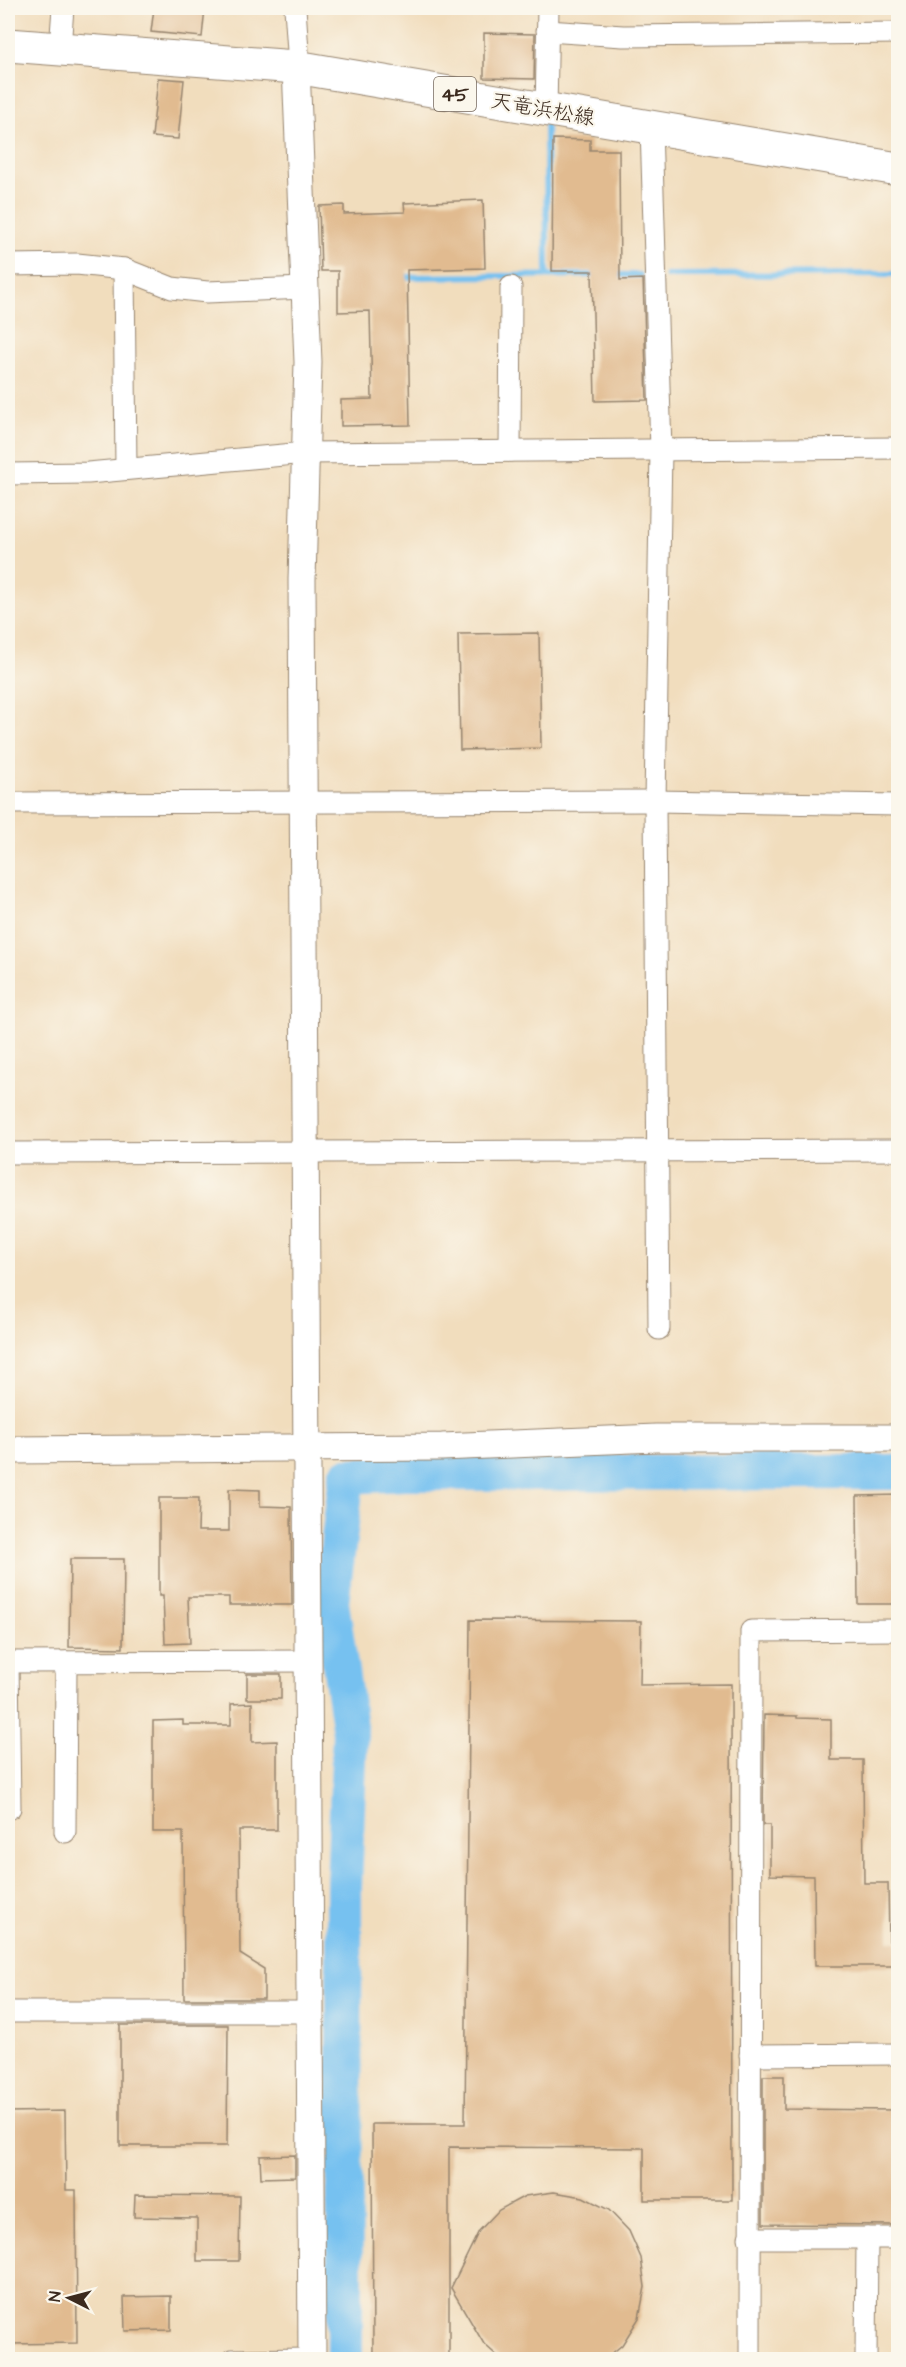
<svg xmlns="http://www.w3.org/2000/svg" width="906" height="2367" font-family="'Architects Daughter','Klee One',sans-serif">
  <style>
    .lines { fill: none; stroke-linecap: round; stroke-linejoin: round }
    .stream { stroke: #76c1f0; stroke-width: 6 }
    .river { stroke: #76c1f0; stroke-width: 36 }
    .building { fill: #e1bb90 }
    .minor-casing { stroke: #96846e; stroke-width: 23 }
    .tertiary-casing { stroke: #96846e; stroke-width: 29 }
    .primary-casing { stroke: #96846e; stroke-width: 35 }
    .minor { stroke: #fff; stroke-width: 21 }
    .tertiary { stroke: #fff; stroke-width: 27 }
    .primary { stroke: #fff; stroke-width: 33 }
    .labels { text-anchor: middle; stroke-width: 4.5; stroke-linejoin: round; paint-order: stroke }
    .shield { fill: #fbf7ec; stroke: #75685c; stroke-width: 1.5 }
    .shield-label { font-size: 20px; font-weight: bold; fill: #3b2a1e }
    .street-label { font-size: 21px; fill: #3b2a1e; stroke: #fbf7ec }
  </style>
  <rect width="100%" height="100%" fill="#fbf7ec"/>
  <filter id="ink" filterUnits="userSpaceOnUse"><feTurbulence type="fractalNoise" baseFrequency=".0167" numOctaves="2"/><feDisplacementMap in="SourceGraphic" scale="12" xChannelSelector="R" yChannelSelector="G"/><feConvolveMatrix kernelMatrix="1 2 1 2 8 2 1 2 1" color-interpolation-filters="sRGB"/></filter>
  <filter id="wash" filterUnits="userSpaceOnUse"><feTurbulence type="fractalNoise" baseFrequency=".008" numOctaves="4" result="noise"/><feDisplacementMap in="SourceGraphic" scale="24" xChannelSelector="R" yChannelSelector="G"/><feGaussianBlur stdDeviation="1.35" result="paint"/><feColorMatrix in="noise" values="0 0 0 0 0 0 0 0 0 0 0 0 0 0 0 0 0 1.4 0 .05"/><feComposite in="paint" operator="in"/></filter>
  <g filter="url(#wash)">
    <rect width="100%" height="100%" fill="#f1ddbd"/>
    <g class="lines">
      <g class="stream">
        <polyline points="546,124 547,275"/>
        <polyline points="612,275 640,275"/>
        <polyline points="667,275 898,274"/>
        <polyline points="402,277 598,275"/>
      </g>
      <polyline class="river" points="345,2360 344,1887 350,1733 331,1602 347,1476 404,1473 898,1472"/>
    </g>
    <g id="blocks">
      <g class="building">
        <polygon points="154,8 205,8 202,37 151,32"/>
        <polygon points="484,33 535,34 534,79 484,78"/>
        <polygon points="158,78 184,80 178,139 152,137"/>
        <polygon points="553,139 590,140 590,150 619,150 620,280 643,279 647,400 595,401 592,271 552,271"/>
        <polygon points="483,200 485,268 407,270 410,425 341,426 341,400 372,399 370,311 338,312 338,271 321,271 319,206 344,205 344,214 405,212 404,203"/>
        <polygon points="539,633 541,748 460,750 458,634"/>
        <polygon points="229,1489 260,1490 260,1506 291,1507 292,1605 229,1605 229,1597 188,1597 190,1643 165,1644 163,1596 159,1596 159,1498 199,1498 198,1531 229,1531"/>
        <polygon points="898,1495 898,1604 858,1604 857,1496"/>
        <polygon points="70,1559 124,1559 123,1648 69,1647"/>
        <polygon points="470,1620 641,1621 640,1685 731,1684 732,2200 644,2200 644,2148 449,2147 449,2360 373,2360 372,2124 465,2124"/>
        <rect x="247" y="1674" width="34" height="25"/>
        <polygon points="252,1703 252,1742 277,1741 277,1830 239,1830 240,1954 264,1969 264,1999 184,1999 183,1832 153,1832 153,1721 183,1720 183,1725 231,1725 231,1704"/>
        <polygon points="764,1715 797,1716 797,1718 831,1719 831,1760 863,1760 864,1883 888,1883 889,1941 898,1941 898,1966 815,1966 814,1876 770,1875 770,1825 763,1825"/>
        <polygon points="120,2025 228,2025 227,2146 120,2146"/>
        <polygon points="763,2076 784,2076 784,2109 898,2110 898,2225 763,2224"/>
        <polygon points="65,2111 66,2190 76,2190 77,2343 8,2344 8,2112"/>
        <polygon points="295,2155 295,2177 261,2178 260,2156"/>
        <polygon points="554,2192 583,2197 609,2210 629,2231 641,2258 645,2287 639,2318 622,2345 604,2360 502,2360 484,2344 451,2288 479,2231 499,2210 525,2196"/>
        <polygon points="135,2195 240,2196 239,2261 197,2261 197,2218 134,2217"/>
        <polygon points="171,2296 171,2330 125,2331 124,2297"/>
      </g>
    </g>
  </g>
  <g filter="url(#ink)">
    <use href="#blocks" fill-opacity="0" stroke="#96846e" stroke-width="1.5"/>
    <g class="lines">
      <defs>
        <g id="minor">
          <polyline points="295,8 298,51 296,67"/>
          <polyline points="547,31 623,36 898,33"/>
          <polyline points="60,48 63,8"/>
          <polyline points="546,110 548,8"/>
          <polyline points="651,128 661,450 655,801 659,1329"/>
          <polyline points="8,265 77,264 124,269 172,288 207,292 305,288"/>
          <polyline points="124,269 126,469"/>
          <polyline points="510,451 511,287"/>
          <polyline points="8,474 88,473 305,453 898,448"/>
          <polyline points="8,803 655,801 898,805"/>
          <polyline points="8,1153 898,1150"/>
          <polyline points="8,1662 308,1661"/>
          <polyline points="8,1662 10,1808"/>
          <polyline points="65,1832 66,1662"/>
          <polyline points="8,2012 309,2012"/>
          <polyline points="750,2055 898,2054"/>
          <polyline points="749,2238 898,2238"/>
          <polyline points="232,2360 312,2359"/>
          <polyline points="750,2360 751,1631 898,1630"/>
          <polyline points="866,2360 867,2238"/>
        </g>
        <g id="tertiary">
          <polyline points="296,67 308,362 302,580 312,2360"/>
          <polyline points="8,1450 442,1447 656,1438 898,1438"/>
        </g>
        <polyline id="primary" points="8,45 296,67 898,169"/>
      </defs>
      <use href="#minor" class="minor-casing"/>
      <use href="#tertiary" class="tertiary-casing"/>
      <use href="#primary" class="primary-casing"/>
      <use href="#minor" class="minor"/>
      <use href="#tertiary" class="tertiary"/>
      <use href="#primary" class="primary"/>
    </g>
  </g>
  <g class="labels">
    <rect class="shield" x="434" y="77" width="42" height="34" rx="4.5"/>
    <g class="shield-label">
      <text x="455" y="101">45</text>
    </g>
    <g class="street-label">
      <text transform="translate(543 109) rotate(10)" y="7">天竜浜松線</text>
    </g>
  </g>
  <rect width="906" height="2367" fill="none" stroke="#fbf7ec" stroke-width="30"/>
  <g transform="translate(69 2298) rotate(276)" stroke="#fbf7ec" stroke-width="4.5" paint-order="stroke">
  <path d="M0-4.5L10 22L0 15L-10 22Z" fill="#3b2a1e"/>
  <text y="-9" font-size="16" font-weight="bold" text-anchor="middle" fill="#3b2a1e">N</text>
  </g>
</svg>
